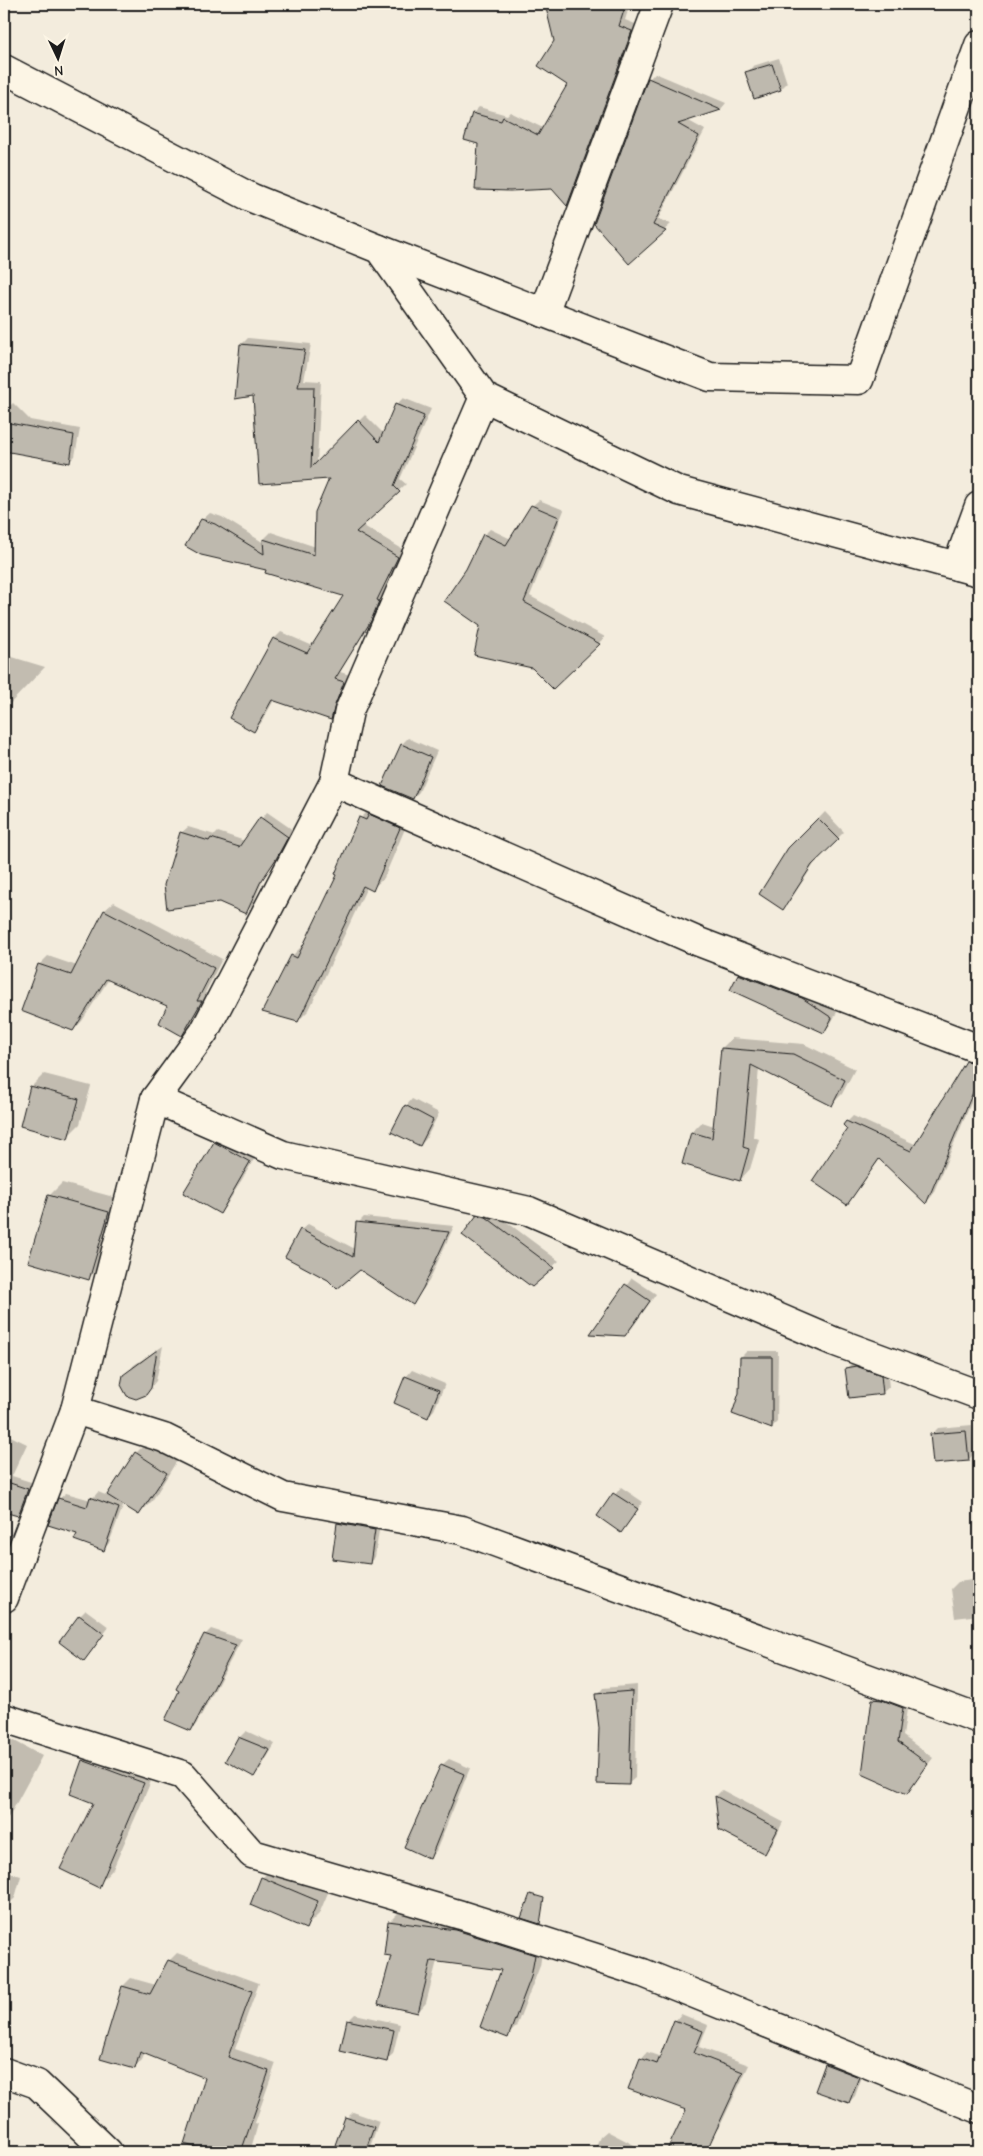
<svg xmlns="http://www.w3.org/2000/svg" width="983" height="2156" font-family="'Comic Neue',sans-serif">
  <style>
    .shadow { fill: #0003 }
    .building { fill: #beb9ae; stroke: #1c1c1c }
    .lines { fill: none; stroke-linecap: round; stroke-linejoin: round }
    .street-casing { stroke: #1c1c1c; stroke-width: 31 }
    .street { stroke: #fcf5e5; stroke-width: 28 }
  </style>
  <rect width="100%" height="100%" fill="#f3ecdd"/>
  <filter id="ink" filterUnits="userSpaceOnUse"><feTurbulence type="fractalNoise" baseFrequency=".02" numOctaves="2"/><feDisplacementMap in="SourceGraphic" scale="10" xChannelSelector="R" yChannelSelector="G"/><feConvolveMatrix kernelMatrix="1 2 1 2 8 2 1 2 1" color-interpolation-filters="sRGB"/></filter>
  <g filter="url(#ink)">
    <g class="shadow">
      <polygon points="547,4 630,4 625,20 638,25 573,198 567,204 552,187 479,144 473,113 479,107 507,115 510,112 543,128 568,84 555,42"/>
      <polygon points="779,58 787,83 781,89 747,73 753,66"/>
      <polygon points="655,73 726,103 721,109 687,120 705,130 658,219 671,224 629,262 649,79"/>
      <polygon points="248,338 311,344 304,380 321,381 317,463 365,415 384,434 396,405 403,398 431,409 400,479 406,484 362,525 404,550 383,592 385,594 377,613 340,672 350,675 338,712 331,719 274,700 261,723 254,730 274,639 281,632 313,646 345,596 267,569 202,520 210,513 222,517 264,543 264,539 271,532 316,547 331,477 260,482 254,395 241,345"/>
      <polygon points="13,403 30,420 80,429 75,456 69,462 4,450 4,411"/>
      <polygon points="539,500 564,510 530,596 605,637 553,687 533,667 481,626 467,570 484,535 490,529 511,539 532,506"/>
      <polygon points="9,656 45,667 4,710 4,661"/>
      <polygon points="408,738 437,751 419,792 413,798 383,785 402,744"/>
      <polygon points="372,807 410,817 384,878 372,889 367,887 309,1010 298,1021 292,956 303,945 338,874 361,818"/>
      <polygon points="267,812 293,830 282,851 265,875 252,906 246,912 181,833 188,827 215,835 218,832 245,841"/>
      <polygon points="825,812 844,832 818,858 789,902 783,908 789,849"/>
      <polygon points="114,902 222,959 205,993 210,993 190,1026 181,1035 169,1006 109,979 82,1021 73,1030 22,1010 40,964 48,956 77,966 105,910"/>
      <polygon points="746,968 809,992 837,1012 830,1025 824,1031 732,990 739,974"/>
      <polygon points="732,1038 804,1044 855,1069 842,1094 832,1104 759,1068 753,1137 759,1139 750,1169 740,1180 683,1163 692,1132 702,1122 714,1126 722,1048"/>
      <polygon points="973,1055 979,1057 979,1084 932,1196 926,1202 880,1159 847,1203 848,1129 847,1122 853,1116 917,1145 967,1062"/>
      <polygon points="44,1074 91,1086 80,1124 67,1137 31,1087"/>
      <polygon points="412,1099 439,1113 426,1139 420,1145 406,1106"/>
      <polygon points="221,1136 256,1156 226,1206 220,1213 215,1142"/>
      <polygon points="62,1183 121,1199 101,1265 89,1278 49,1196"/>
      <polygon points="485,1210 492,1211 559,1261 532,1285 478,1216"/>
      <polygon points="364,1217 454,1226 429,1281 413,1303 301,1230 308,1224 355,1249 358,1223"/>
      <polygon points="632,1278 656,1294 632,1328 625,1335 593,1333"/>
      <polygon points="163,1346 156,1381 145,1394 122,1380 134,1365"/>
      <polygon points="747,1351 778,1351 777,1422 771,1428 741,1394 741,1357"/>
      <polygon points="853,1362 887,1369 889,1387 882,1393 847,1368"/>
      <polygon points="412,1370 445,1384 434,1410 428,1416 406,1377"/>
      <polygon points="972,1425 974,1454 968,1460 932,1434 938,1428"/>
      <polygon points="4,1433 27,1444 12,1476 34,1483 24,1508 18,1515 4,1510"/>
      <polygon points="149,1440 178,1459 152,1501 139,1514 124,1504 109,1543 103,1550 79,1533 59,1499 66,1493 91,1500 98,1492 108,1496 136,1453"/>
      <polygon points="621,1487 643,1502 620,1531 599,1516"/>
      <polygon points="345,1517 380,1524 375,1557 369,1563 339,1524"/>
      <polygon points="979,1579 979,1615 955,1618 951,1589 958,1582"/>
      <polygon points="86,1610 109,1627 90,1653 80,1616"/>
      <polygon points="211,1629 242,1639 197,1723 191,1730 205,1635"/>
      <polygon points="637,1685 635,1778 628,1784 600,1728 597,1695 603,1688"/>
      <polygon points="879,1693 908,1702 903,1736 933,1758 906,1792 873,1699"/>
      <polygon points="246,1731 275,1744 260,1769 254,1775 239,1738"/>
      <polygon points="9,1738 42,1756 10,1815 4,1822 4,1744"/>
      <polygon points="95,1749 155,1772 113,1869 102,1881 95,1802 83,1761"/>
      <polygon points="449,1759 470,1768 436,1851 430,1857 442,1765"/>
      <polygon points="722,1790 783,1822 771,1846 765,1852 720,1829 716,1796"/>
      <polygon points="275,1865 330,1888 319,1914 306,1927 262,1878"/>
      <polygon points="4,1871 21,1876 15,1898 4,1909"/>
      <polygon points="398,1913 465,1921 543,1946 540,1966 516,2027 507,2036 503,1969 437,1961 426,2003 418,2012 392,1955 389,1922"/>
      <polygon points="177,1953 259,1983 235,2049 276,2063 255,2123 258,2124 250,2152 217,2152 185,2143 206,2077 145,2053 142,2060 134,2068 102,2058 123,1986 131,1978 156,1985 169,1961"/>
      <polygon points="355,2014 400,2024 393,2054 386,2060 342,2050 349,2020"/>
      <polygon points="681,2014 708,2025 699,2047 749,2065 720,2126 714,2133 687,2109 641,2059 647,2052 661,2057 675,2021"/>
      <polygon points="832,2058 864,2071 855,2096 849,2102 817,2091 826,2064"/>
      <polygon points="353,2112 379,2121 370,2147 365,2152 337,2144 347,2118"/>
      <polygon points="607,2131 636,2146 633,2152 593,2152 600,2137"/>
    </g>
    <g class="building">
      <polygon points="545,4 626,4 619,26 632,31 567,206 552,189 510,191 475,190 478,144 464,140 472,113 501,121 503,117 538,135 567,85 538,66 554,41"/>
      <polygon points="772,64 781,90 754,99 745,72"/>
      <polygon points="648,78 721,110 678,124 699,136 653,225 666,231 629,264 594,224"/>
      <polygon points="240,344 305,350 298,387 314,387 311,468 358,420 379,442 395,404 424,416 394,486 400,492 356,532 398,557 377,600 379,601 371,621 335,679 344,682 335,705 331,720 272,700 254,732 229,718 273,638 307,653 343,596 265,573 266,570 201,555 185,546 201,519 215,524 264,554 263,539 314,555 315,512 329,479 259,484 253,396 235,399"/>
      <polygon points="4,422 74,435 70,463 4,451"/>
      <polygon points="531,505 559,517 524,602 600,644 553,689 532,668 474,655 480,626 444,601 466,569 483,534 506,545"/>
      <polygon points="401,744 431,757 413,799 382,786"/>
      <polygon points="369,814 400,828 373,891 363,886 298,1022 262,1012 291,955 297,958 337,875 335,874 359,817 366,820"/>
      <polygon points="260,817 288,837 276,859 260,883 246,914 219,902 167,909 164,885 180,832 209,841 211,838 239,847"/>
      <polygon points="818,818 839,839 812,865 783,910 759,894 788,848"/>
      <polygon points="104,910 214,968 197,1001 202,1001 182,1036 159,1023 167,1006 106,979 73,1031 21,1011 38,964 71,975"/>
      <polygon points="738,974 802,998 832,1018 824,1033 730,990"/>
      <polygon points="721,1048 793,1054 845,1080 832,1106 751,1065 743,1147 749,1149 740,1181 682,1164 691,1132 712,1138"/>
      <polygon points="966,1061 979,1064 979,1078 926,1204 879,1159 847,1205 812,1181 847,1129 843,1125 846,1121 911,1151"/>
      <polygon points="30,1086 79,1099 68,1139 20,1126"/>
      <polygon points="405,1105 433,1120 420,1146 391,1132"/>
      <polygon points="214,1142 250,1162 220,1214 183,1193"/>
      <polygon points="48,1195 109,1212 89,1280 28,1262"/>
      <polygon points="477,1215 486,1217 554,1268 532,1287 462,1235"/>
      <polygon points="356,1222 449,1232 423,1288 413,1305 360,1270 337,1289 328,1280 285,1257 300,1229 353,1257"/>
      <polygon points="625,1284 650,1301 625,1336 590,1334"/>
      <polygon points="157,1350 151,1388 146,1395 136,1399 127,1396 121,1385 123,1375"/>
      <polygon points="740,1357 772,1357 772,1429 732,1414 739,1393"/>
      <polygon points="856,1366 881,1375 883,1394 849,1398 845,1368"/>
      <polygon points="405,1376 439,1390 428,1418 394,1403"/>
      <polygon points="966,1431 969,1461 933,1464 930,1434"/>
      <polygon points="135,1452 167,1473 139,1515 107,1495"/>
      <polygon points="4,1481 28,1489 18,1516 4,1512"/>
      <polygon points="613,1493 638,1509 621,1533 597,1516"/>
      <polygon points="90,1497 119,1508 104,1551 74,1540 77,1534 48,1525 58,1498 87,1507"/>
      <polygon points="337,1523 375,1530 370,1564 332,1559"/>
      <polygon points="79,1615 104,1634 84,1661 59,1642"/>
      <polygon points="204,1634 236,1645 191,1731 165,1720 179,1691 176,1689"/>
      <polygon points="632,1691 629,1785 597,1784 599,1728 595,1694"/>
      <polygon points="872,1699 882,1700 903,1708 898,1742 928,1764 907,1794 862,1774"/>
      <polygon points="238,1737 270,1750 254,1777 225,1761"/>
      <polygon points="82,1760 144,1783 99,1888 60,1869 93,1803 70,1794"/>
      <polygon points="441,1764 464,1774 430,1859 404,1847"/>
      <polygon points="715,1796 778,1829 765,1854 719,1830"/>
      <polygon points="261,1877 318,1901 306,1929 250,1905"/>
      <polygon points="530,1894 544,1898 540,1924 521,1918"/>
      <polygon points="388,1921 456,1930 535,1955 531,1977 508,2038 480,2027 501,1970 431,1961 418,2013 378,2004 391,1956 384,1955"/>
      <polygon points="168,1960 252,1991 228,2057 269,2071 241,2152 212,2152 184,2144 205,2078 140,2052 135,2069 100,2059 122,1986 150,1994"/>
      <polygon points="347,2020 394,2030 387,2062 340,2051"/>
      <polygon points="674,2020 703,2031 694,2053 743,2072 706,2152 666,2152 686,2110 628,2089 640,2058 657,2064"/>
      <polygon points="825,2064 859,2077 849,2103 815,2091"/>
      <polygon points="345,2117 374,2127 365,2152 356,2152 335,2145"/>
    </g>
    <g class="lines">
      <defs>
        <g id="street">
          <polyline points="4,69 252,198 379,249 484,397 679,491 979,572"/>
          <polyline points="379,249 710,377 859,380 979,45"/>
          <polyline points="544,313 659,4"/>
          <polyline points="484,397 349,711 334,782 204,1032 155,1099 75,1410 164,1438 283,1497 462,1530 979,1719"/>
          <polyline points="957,566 979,506"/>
          <polyline points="334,782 699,942 979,1049"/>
          <polyline points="155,1099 283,1155 529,1211 833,1341 979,1395"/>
          <polyline points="4,1598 75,1410"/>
          <polyline points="4,1718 183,1775 252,1854 461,1915 643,1973 979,2109"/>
          <polyline points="4,2072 37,2084 108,2152"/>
        </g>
      </defs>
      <use href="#street" class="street-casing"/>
      <use href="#street" class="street"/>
    </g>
  </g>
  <rect width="983" height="2156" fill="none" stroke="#fcf5e5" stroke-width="20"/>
  <rect x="10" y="10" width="963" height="2136" fill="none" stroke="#1c1c1c" stroke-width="2" filter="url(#ink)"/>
  <g transform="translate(58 58) rotate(176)" stroke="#fcf5e5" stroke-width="4" paint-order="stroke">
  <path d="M0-4L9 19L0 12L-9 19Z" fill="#1c1c1c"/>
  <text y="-8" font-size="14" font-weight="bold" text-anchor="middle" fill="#1c1c1c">N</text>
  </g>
</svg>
